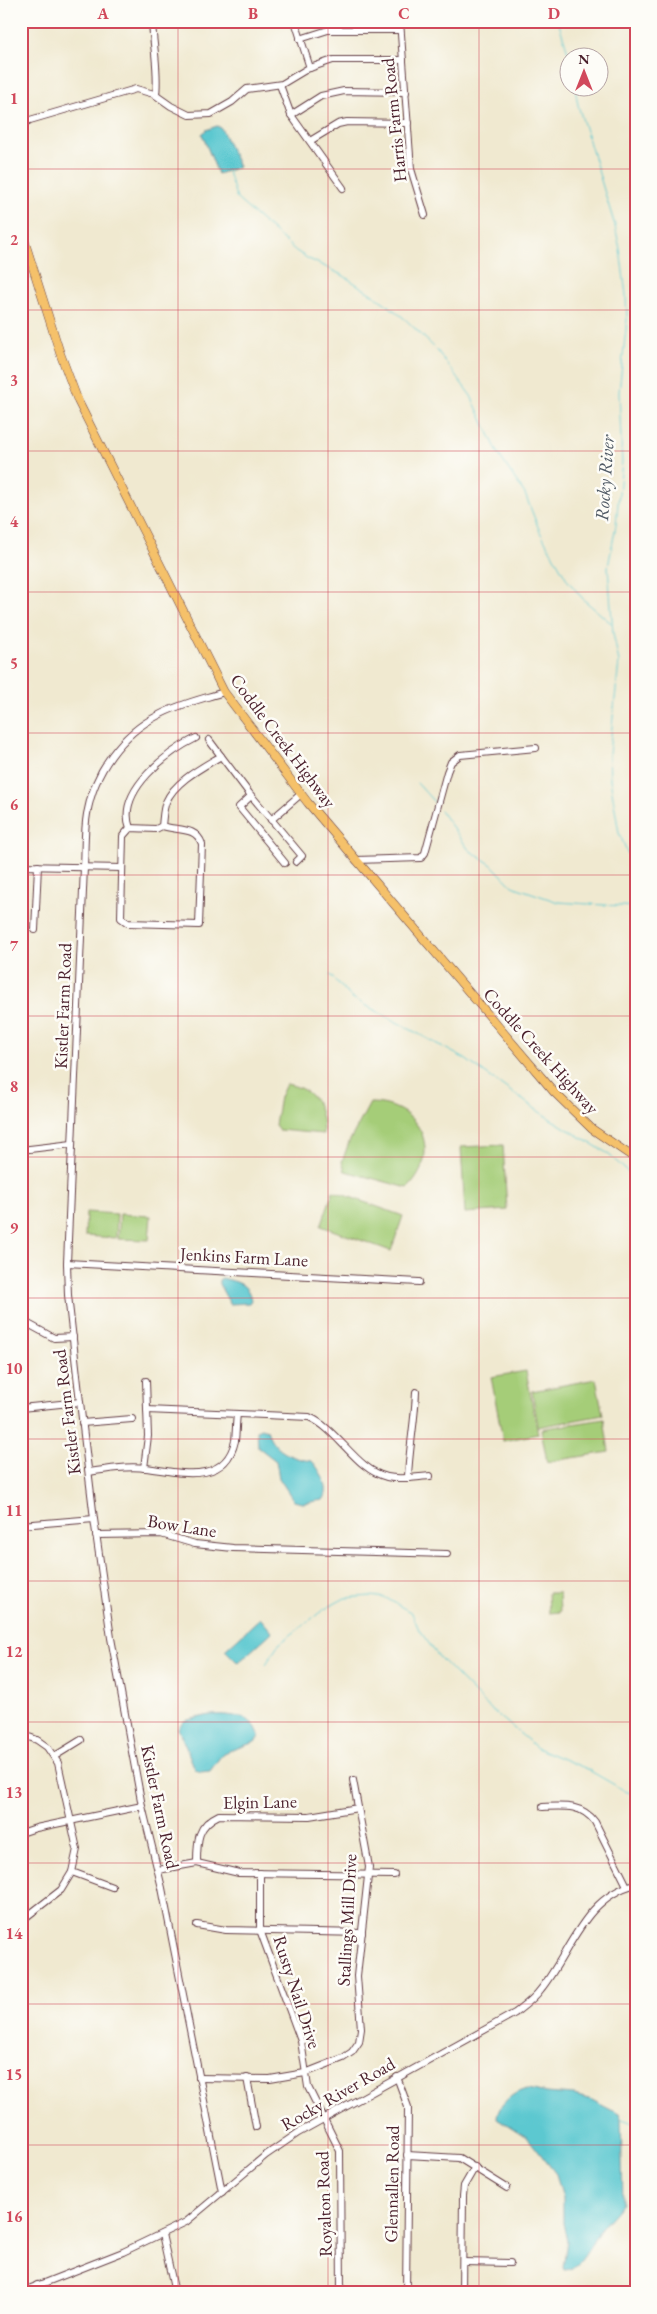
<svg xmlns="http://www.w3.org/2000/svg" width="657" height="2314" font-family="'EB Garamond',serif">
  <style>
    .green { fill: #a5cd78; stroke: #787652 }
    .water { fill: #5bc8d0; stroke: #52747e }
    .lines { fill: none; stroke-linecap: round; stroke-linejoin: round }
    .stream { stroke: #5bc8d0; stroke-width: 1 }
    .minor-casing { stroke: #633d44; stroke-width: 8 }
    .major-casing { stroke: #633d44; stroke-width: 9 }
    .minor { stroke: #fff; stroke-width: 6 }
    .major { stroke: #f5c16b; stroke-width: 8 }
    .grid { fill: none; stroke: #d1495b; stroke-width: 1; stroke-opacity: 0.55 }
    .labels { text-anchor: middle; stroke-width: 5; stroke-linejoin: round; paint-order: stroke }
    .street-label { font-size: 18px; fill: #4a1f2b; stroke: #fdfcf7 }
    .water-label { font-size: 19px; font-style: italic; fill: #505a65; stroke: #fdfcf7 }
    .neatline { fill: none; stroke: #d1495b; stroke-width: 2 }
    .grid-label { font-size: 16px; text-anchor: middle; font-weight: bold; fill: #d1495b }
  </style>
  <rect width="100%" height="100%" fill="#fdfcf7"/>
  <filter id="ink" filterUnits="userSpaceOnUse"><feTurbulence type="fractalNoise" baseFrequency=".02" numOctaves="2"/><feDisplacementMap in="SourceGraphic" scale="10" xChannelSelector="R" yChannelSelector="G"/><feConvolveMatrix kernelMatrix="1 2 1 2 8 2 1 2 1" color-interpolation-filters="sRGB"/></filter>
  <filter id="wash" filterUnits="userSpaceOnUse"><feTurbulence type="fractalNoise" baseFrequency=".0096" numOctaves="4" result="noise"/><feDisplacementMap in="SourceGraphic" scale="20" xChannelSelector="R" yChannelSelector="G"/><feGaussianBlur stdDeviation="1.12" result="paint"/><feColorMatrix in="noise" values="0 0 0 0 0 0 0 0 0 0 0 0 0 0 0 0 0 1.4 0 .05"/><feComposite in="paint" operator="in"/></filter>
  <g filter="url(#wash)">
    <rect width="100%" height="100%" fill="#f0e9d0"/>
    <g class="green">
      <path d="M286 1084C315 1089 323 1107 323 1134L279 1130 275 1125 280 1097Z"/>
      <path d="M370 1103C419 1103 444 1151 408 1188L345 1171 342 1162 349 1142Z"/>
      <polygon points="503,1145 507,1210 465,1213 461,1147"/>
      <polygon points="333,1191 403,1216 391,1251 321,1226"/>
      <polygon points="86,1212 117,1214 116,1238 85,1236"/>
      <polygon points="120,1214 151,1216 149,1240 118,1239"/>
      <polygon points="526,1371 538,1434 503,1441 491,1377"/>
      <polygon points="596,1379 603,1415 538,1427 532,1391"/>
      <polygon points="604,1419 609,1452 547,1462 541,1429"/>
      <polygon points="548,1593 559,1593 560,1612 549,1613"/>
    </g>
    <g class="water">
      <polygon points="217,126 221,128 239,167 218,174 202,134 206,130"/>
      <path d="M222 1278C237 1282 248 1283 251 1300L249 1303 230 1304 219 1284V1280Z"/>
      <path d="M262 1428 267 1430C273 1451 293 1459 312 1461 320 1470 332 1489 323 1500L303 1503 294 1501 279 1478 276 1461 258 1447 257 1430Z"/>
      <polygon points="260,1618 272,1632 238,1663 225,1650"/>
      <path d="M210 1715C228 1714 257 1715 259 1737L255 1742 223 1753 210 1771 200 1772 195 1769 178 1728 184 1721Z"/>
      <path d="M529 2089 546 2093 574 2095 592 2100 619 2114 621 2119 623 2202C617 2212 607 2220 600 2230 591 2242 582 2270 564 2270L563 2267 567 2241 563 2223V2197L556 2174 528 2138 497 2118C498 2104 515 2090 529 2089Z"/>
    </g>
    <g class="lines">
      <g class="stream">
        <polyline points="558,21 570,58"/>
        <polyline points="575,88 578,105 615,226 620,249 626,295 627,320 619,392 622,462 616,525 608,567 613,633 619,662 609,754 610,779 619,833 636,872"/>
        <polyline points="228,172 237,199 296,251 307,258 344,276 385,303 405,319 436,349 471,396 499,455 525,494 540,532 568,581 584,600 611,623"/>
        <polyline points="417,783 435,803"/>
        <polyline points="440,810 469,850 492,865 512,886 558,902 636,907"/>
        <polyline points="330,975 352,998 465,1059 544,1115 607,1153 628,1172"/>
        <polyline points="266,1664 279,1644 323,1610 345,1598 371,1596 386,1598 412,1613 419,1630 439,1657 484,1703 537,1748 585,1768 627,1792 636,1794"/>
        <polyline points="622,2119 636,2124"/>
      </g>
    </g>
  </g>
  <g filter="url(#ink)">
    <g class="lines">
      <defs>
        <g id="minor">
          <path d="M152 21C153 46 159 70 156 95"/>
          <polyline points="295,21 310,68"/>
          <polyline points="400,21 411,169 425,215"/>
          <polyline points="300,39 328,30 400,30"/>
          <polyline points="280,85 291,115 343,188"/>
          <polyline points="291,115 321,96 344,91 406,92"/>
          <polyline points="21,125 30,120 136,89 154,94 171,106 189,115 211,114 232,102 247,89 282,84 307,69 333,60 403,60"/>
          <polyline points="310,141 338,124 347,122 408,123"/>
          <polyline points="221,756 249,793 302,856 296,862"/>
          <polyline points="251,796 239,807 285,863"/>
          <polyline points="271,820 301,794"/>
          <path d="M162 826C177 831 196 826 202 844L199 925 128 923 121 918 123 836 130 828 156 829 162 826C163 818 163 809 166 802 175 781 203 767 221 756L209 740"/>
          <path d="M130 828C116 791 168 752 196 738"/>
          <polyline points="356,860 421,858 425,853 447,772 451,762 460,755 536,748"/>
          <polyline points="21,866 122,868"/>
          <polyline points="35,930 38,866"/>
          <polyline points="21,1150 72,1144"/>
          <polyline points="67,1263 419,1282"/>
          <polyline points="21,1320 54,1338 73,1337"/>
          <polyline points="21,1408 80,1402"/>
          <path d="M147 1410 309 1417C339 1430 355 1469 387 1477 400 1480 416 1477 430 1476"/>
          <polyline points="82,1423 132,1419"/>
          <polyline points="144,1468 148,1436 146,1381"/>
          <path d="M89 1472C108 1469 127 1466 146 1468 178 1472 225 1486 235 1441 236 1432 236 1422 237 1414"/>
          <path d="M408 1477C409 1449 415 1421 416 1392"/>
          <polyline points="21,1525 94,1519"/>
          <polyline points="96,1535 161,1534 195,1544 233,1548 447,1554"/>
          <polyline points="21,1734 37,1740 47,1747 58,1763 77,1849 72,1872 61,1890 21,1921"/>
          <polyline points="55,1756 81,1740"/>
          <path d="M543 1807C564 1806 582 1804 595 1822L627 1886"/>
          <polyline points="21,1833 36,1828 142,1806"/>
          <path d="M197 1863C197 1841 197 1825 219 1815L309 1816 358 1808"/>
          <polyline points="158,1870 197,1863 239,1873 394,1875"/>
          <polyline points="72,1872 112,1887"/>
          <polyline points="260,1873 260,1930 301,2041 308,2087 340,2151 341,2293"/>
          <polyline points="197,1925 226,1930 362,1933"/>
          <polyline points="397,2077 408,2107 406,2293"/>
          <polyline points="199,2078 270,2079 305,2073 343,2058 352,2052 359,2042 361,2029 357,1976 369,1867 353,1780"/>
          <polyline points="247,2078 256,2127"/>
          <polyline points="407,2155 459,2158 507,2188"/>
          <path d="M222 2192 162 1888 142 1806 111 1638 94 1519 80 1402 68 1295 67 1263 84 867C85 850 84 831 87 814 94 772 121 734 159 715 179 704 202 699 224 692"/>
          <polyline points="162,2234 175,2293"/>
          <polyline points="463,2262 510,2263"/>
          <polyline points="37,2285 40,2293"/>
          <path d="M21 2292 123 2252 186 2222 266 2155 298 2133 515 2013C524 2006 534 1999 541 1989 571 1951 584 1897 636 1884"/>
          <polyline points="462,2293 463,2196 464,2186 475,2167"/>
        </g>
        <polyline id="major" points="21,230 60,353 78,401 224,692 308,803 554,1092 592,1129 636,1159"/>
      </defs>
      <use href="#minor" class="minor-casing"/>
      <use href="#major" class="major-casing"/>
      <use href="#minor" class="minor"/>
      <use href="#major" class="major"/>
    </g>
  </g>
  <path class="grid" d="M178 21V2293M328 21V2293M479 21V2293M21 169H636M21 310H636M21 451H636M21 592H636M21 733H636M21 875H636M21 1016H636M21 1157H636M21 1298H636M21 1439H636M21 1581H636M21 1722H636M21 1863H636M21 2004H636M21 2145H636"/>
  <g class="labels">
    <g class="street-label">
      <text transform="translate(394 120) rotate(-96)" y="6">Harris Farm Road</text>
      <text transform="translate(283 741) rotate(53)" y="6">Coddle Creek Highway</text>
      <text transform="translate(63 1006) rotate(-88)" y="6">Kistler Farm Road</text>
      <text transform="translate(541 1051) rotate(48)" y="6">Coddle Creek Highway</text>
      <text transform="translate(244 1257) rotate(3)" y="6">Jenkins Farm Lane</text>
      <text transform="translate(67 1412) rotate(-97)" y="6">Kistler Farm Road</text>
      <text transform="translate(182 1526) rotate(9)" y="6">Bow Lane</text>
      <text transform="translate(260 1802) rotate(-1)" y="6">Elgin Lane</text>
      <text transform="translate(160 1807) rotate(78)" y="6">Kistler Farm Road</text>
      <text transform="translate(347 1920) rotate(-87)" y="6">Stallings Mill Drive</text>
      <text transform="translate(297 1992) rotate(72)" y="6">Rusty Nail Drive</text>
      <text transform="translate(338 2094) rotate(-30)" y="6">Rocky River Road</text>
      <text transform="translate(392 2184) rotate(-89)" y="6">Glennallen Road</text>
      <text transform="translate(324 2204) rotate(-92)" y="6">Royalton Road</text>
    </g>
    <g class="water-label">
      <text transform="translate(604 478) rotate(-86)" y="7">Rocky River</text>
    </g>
  </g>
  <rect width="657" height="2314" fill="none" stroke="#fdfcf7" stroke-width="55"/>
  <g transform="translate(584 72)"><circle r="24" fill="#fdfcf7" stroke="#b5a4a5"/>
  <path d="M0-4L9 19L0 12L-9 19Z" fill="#d1495b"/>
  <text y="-8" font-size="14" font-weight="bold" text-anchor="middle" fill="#4a1f2b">N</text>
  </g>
  <rect x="28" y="28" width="602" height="2258" class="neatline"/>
  <g class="grid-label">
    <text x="103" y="19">A</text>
    <text x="253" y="19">B</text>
    <text x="404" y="19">C</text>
    <text x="554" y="19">D</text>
    <text x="14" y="104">1</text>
    <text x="14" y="245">2</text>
    <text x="14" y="386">3</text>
    <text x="14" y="527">4</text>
    <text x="14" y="669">5</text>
    <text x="14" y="810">6</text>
    <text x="14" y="951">7</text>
    <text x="14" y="1092">8</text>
    <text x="14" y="1233">9</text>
    <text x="14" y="1374">10</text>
    <text x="14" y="1516">11</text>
    <text x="14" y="1657">12</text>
    <text x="14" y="1798">13</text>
    <text x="14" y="1939">14</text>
    <text x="14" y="2080">15</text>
    <text x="14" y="2222">16</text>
  </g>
</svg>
